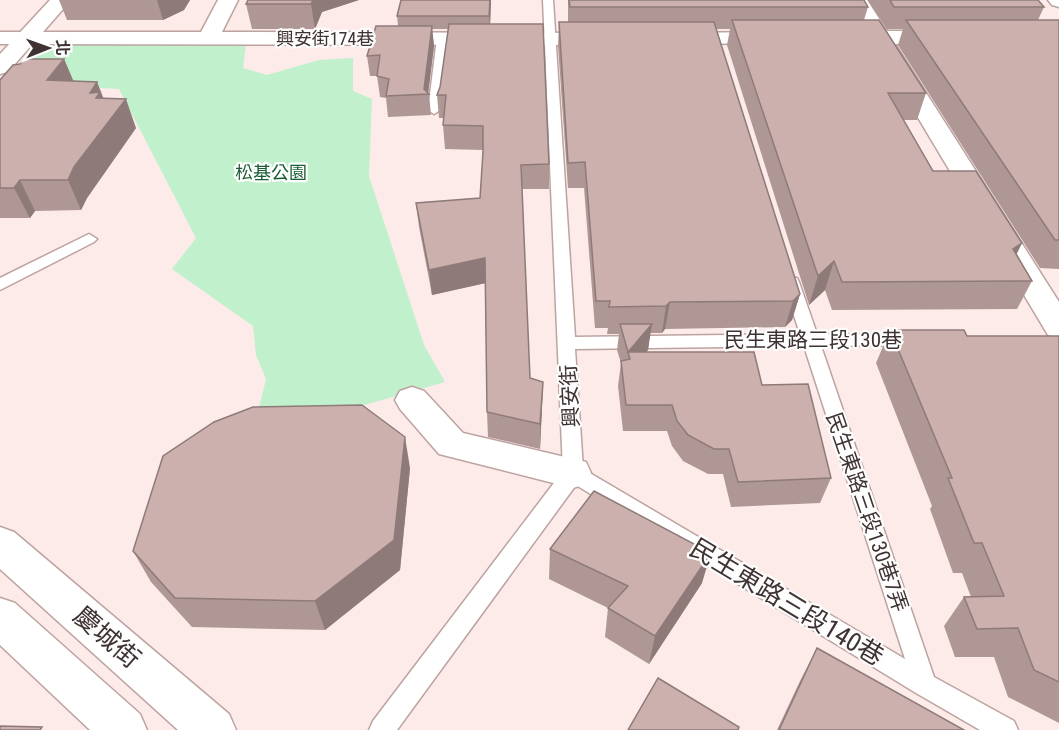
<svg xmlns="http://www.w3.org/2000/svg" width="1059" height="730" font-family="'Roboto Condensed','Noto Sans TC',sans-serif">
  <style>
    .green { fill: #c0f0cc }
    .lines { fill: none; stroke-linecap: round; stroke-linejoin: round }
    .service-casing { stroke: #bda3a0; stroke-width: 3 }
    .minor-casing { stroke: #bda3a0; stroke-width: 3 }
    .tertiary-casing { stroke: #bda3a0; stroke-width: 3 }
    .service { fill: #fff; fill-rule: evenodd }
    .minor { fill: #fff; fill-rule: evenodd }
    .tertiary { fill: #fff; fill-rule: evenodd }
    .wall { fill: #af9795 }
    .shaded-wall { fill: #8e7b79 }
    .building { fill: #cbb0ad; stroke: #8e7b79; stroke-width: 1.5 }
    .labels { text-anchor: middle; stroke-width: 4.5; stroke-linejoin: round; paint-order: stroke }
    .far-street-label { font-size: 18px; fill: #3e3332; stroke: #fdfdfd }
    .far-park-label { font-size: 18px; fill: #195d33; stroke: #fdfdfd }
    .street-label { font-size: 21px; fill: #3e3332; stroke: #fdfdfd }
    .near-street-label { font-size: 26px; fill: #3e3332; stroke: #fdfdfd }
  </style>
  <rect width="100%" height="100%" fill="#fcebe9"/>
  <polygon class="green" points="246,44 243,68 267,75 319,60 353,58 353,91 372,99 369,176 424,345 445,382 347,410 258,412 266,379 256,355 253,326 172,269 196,238 119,89 10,83 39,45"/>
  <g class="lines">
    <defs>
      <g id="service">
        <path d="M543 0H553L575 337 800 334 783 282 785 278H797L799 282 817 334 916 335 919 339 916 343 910 345 821 346 934 677 1014 721 1018 730H980L916 693 576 485 397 730H369L373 721 563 471ZM804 346 905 659 583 469 575 349Z"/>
        <polygon points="443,35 449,38 440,110 434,114 428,110 437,38"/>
        <polygon points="89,234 97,239 94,242 0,290 0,278"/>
      </g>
      <g id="minor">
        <polygon points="218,0 238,0 222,32 604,33 611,35 615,39 611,43 604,45 0,44 0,32 201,32"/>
        <polygon points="847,0 867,0 887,31 946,31 953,33 956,37 953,41 946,43 895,44 1059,302 1059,338 1048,335 874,44 838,42 835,38 838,34 866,31"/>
        <polygon points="772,32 779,34 782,38 779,42 674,45 667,43 663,39 667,35 674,33"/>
        <polygon points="412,387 424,391 463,433 586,462 591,473 586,484 573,488 439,454 400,409 395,400 400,391"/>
        <polygon points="0,527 14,532 229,714 236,730 178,730 0,569"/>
        <polygon points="0,598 15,603 140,714 147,730 90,730 0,645"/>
      </g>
      <g id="tertiary">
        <polygon points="50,0 71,0 8,72 0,74 0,54"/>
        <polygon points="1048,0 1059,0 1059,7 1052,5"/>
      </g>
    </defs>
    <use href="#service" class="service-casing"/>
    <use href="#minor" class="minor-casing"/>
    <use href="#tertiary" class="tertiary-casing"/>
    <use href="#service" class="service"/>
    <use href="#minor" class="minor"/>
    <use href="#tertiary" class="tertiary"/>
  </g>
  <g class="wall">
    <polygon points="59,0 190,0 184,10 163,20 67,20"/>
    <polygon points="359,0 322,12 315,29 252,29 246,4"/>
    <polygon points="401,0 491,0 490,24 549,164 549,189 522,189 530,378 543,382 540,449 488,437 487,412 485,283 432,295 419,227 416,203 480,198 483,150 445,149 443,125 443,118 439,118 437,95 440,87 448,29 432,29 434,46 428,93 429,94 431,115 388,117 386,98 380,97 377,76 370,76 367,56 398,26 397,16"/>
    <polygon points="568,0 864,0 868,7 864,20 926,93 917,120 903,120 933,171 1017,254 1032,281 1017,309 832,310 825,290 809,305 727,45 730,29 716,29 800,294 792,320 785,327 665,329 662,333 650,333 648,350 646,352 762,385 831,478 820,503 731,507 723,474 708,474 683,461 672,446 667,431 623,431 618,386 621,363 617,350 619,334 607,334 608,328 595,328 584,188 568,188 558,46 559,22 568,22"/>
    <polygon points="868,0 1038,0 1044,7 1038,20 1059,20 1059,269 1040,268 898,45 903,29 887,29"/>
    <polygon points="64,59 73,81 97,82 103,98 136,128 87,198 81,210 35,211 30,218 0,218 0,80"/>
    <polygon points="890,330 967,336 1059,336 1059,723 1008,697 994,657 955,657 944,626 964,597 971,597 962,573 953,573 930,509 932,506 876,363"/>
    <polygon points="410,468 400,570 325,630 192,627 151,582 133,551"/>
    <polygon points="550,549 702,583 649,664 605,637 608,608 549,579"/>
    <polygon points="817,648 964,730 777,730 800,681"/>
  </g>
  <g class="shaded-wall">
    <polygon points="157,0 190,0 184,10 163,20"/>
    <polygon points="313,0 359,0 322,12 315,29 311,4"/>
    <polygon points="490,0 491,0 490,29 489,16"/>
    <polygon points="432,26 434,46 428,94 424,89"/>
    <polygon points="64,59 76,87 47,80"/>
    <polygon points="97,82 108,110 126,99 136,128 87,198 81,210 68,180 90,93"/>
    <polygon points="20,180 35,211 30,218 14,188"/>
    <polygon points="1022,243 1008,272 1013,249"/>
    <polygon points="485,258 486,283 432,295 429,270"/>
    <polygon points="834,261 825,290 809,305 818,276"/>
    <polygon points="800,294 792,320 785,327 793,301"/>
    <polygon points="670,302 665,329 662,333 666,306"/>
    <polygon points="652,324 648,350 628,374 630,359 628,352"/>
    <polygon points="543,382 542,407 540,449 540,424"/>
    <polygon points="405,437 410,468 400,570 325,630 315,601"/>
    <polygon points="711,553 702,583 649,664 655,636"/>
  </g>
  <g class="building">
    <polygon points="248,0 313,0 311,4 246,4"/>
    <polygon points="401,0 490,0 489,16 397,16"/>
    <polygon points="569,0 864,0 868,7 570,7"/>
    <polygon points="890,0 1038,0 1044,7 894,7"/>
    <polygon points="732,20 879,20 926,93 888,93 933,171 976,171 1022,243 1013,249 1032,281 842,282 834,261 818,276"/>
    <polygon points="906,20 1059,20 1059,240 1055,240"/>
    <polygon points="559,22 714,22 800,294 793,301 670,302 666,306 609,307 610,301 596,301 585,162 568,163"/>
    <polygon points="449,24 543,24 549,164 521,165 530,378 543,382 540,424 487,412 485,258 429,270 416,203 480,198 483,152 483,126 443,125 446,95 437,95 440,87"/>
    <polygon points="376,26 432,26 424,89 429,94 386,96 389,79 377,76 380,55 367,56"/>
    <polygon points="25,59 64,59 47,80 97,82 90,93 100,92 96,98 126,99 74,167 68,180 20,180 14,188 0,188 0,80 13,65 20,64"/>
    <polygon points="620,324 652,324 628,352 754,352 762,385 808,384 831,478 738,482 729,449 714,449 688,435 677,421 672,405 626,405 621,361 630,359"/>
    <polygon points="890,330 964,330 967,336 1059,336 1059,682 1034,670 1018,628 977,629 964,597 1004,596 982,543 974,543 948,478 952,478"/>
    <polygon points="362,405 405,437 394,540 315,601 175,598 133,551 163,456 214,422 253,407"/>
    <polygon points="594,491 711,553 655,636 608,608 628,586 550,549"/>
    <polygon points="817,648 964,730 779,730"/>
    <polygon points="658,678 739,727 738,730 628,730"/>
    <polygon points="0,726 42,727 40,730 0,730"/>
  </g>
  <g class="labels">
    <g class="far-street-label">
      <text x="325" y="45">興安街174巷</text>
    </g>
    <g class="far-park-label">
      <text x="271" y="179">松基公園</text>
    </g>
    <g class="street-label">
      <text x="813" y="347">民生東路三段130巷</text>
      <text transform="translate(570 396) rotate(-93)" y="7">興安街</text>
      <text transform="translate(867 512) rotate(71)" y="7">民生東路三段130巷7弄</text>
    </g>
    <g class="near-street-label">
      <text transform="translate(787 602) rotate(31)" y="9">民生東路三段140巷</text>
      <text transform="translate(107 637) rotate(41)" y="9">慶城街</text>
    </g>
  </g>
  <g transform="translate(48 48) rotate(89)" stroke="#fdfdfd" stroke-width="4.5" paint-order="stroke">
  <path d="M0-4.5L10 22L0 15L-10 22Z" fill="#3e3332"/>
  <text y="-9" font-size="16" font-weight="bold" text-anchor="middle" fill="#3e3332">北</text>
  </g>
</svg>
